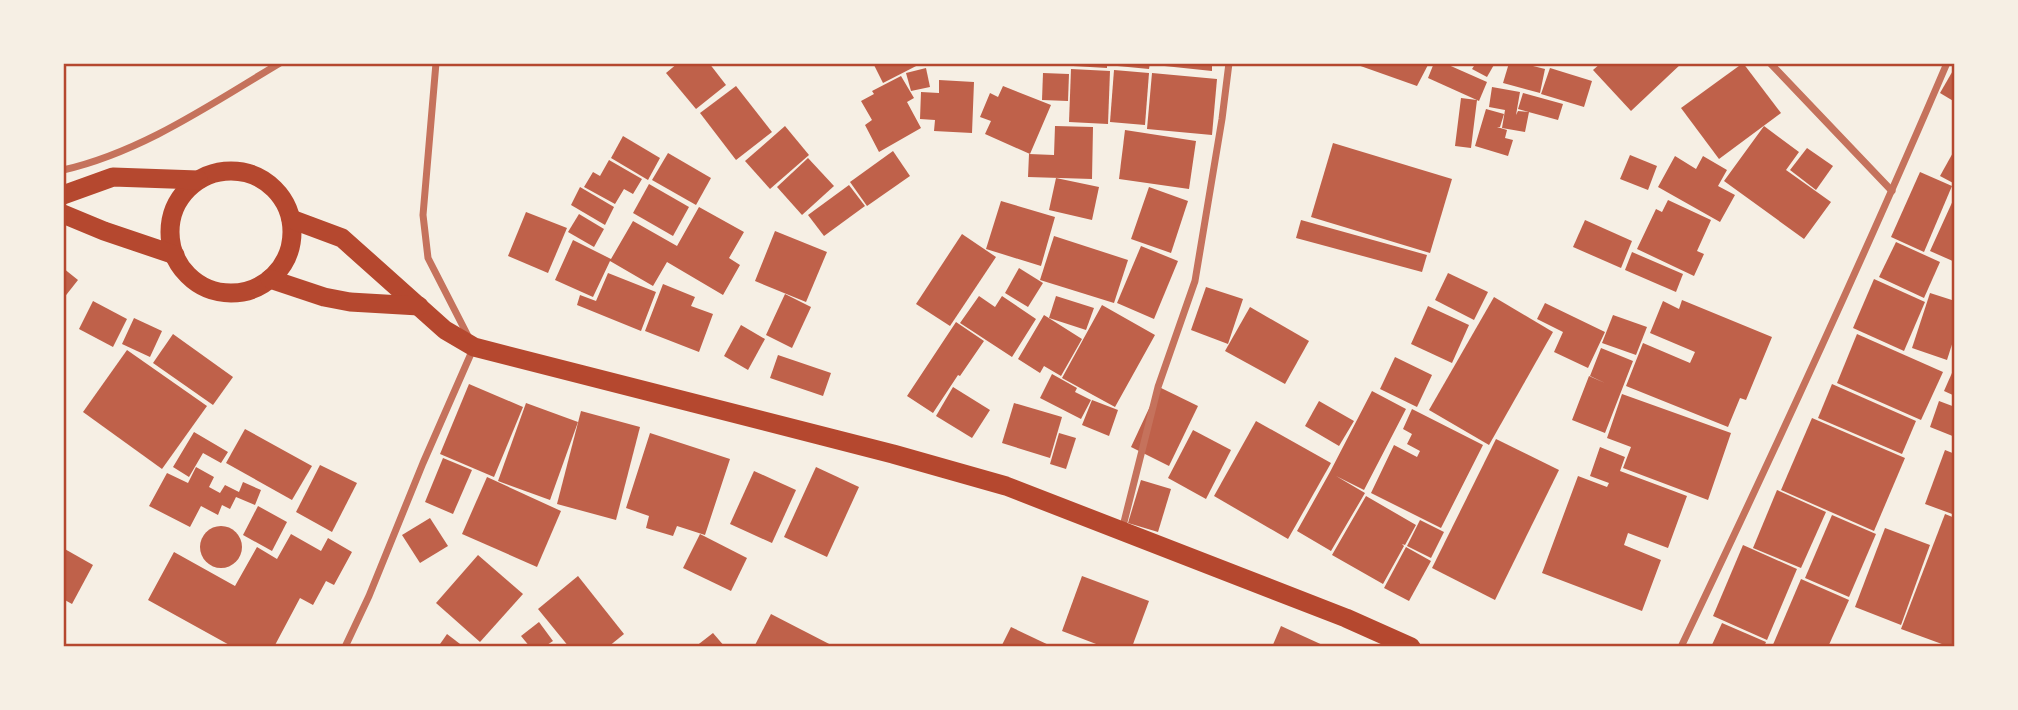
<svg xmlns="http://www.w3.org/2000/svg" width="2018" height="710" font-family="Ubuntu,sans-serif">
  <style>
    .building { fill: #bf614a }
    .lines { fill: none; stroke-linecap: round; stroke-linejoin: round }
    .minor { stroke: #c5725c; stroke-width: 7 }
    .trunk { stroke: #b5482f; stroke-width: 19 }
    .neatline { fill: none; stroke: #b5482f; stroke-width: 2.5 }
  </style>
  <rect width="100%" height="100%" fill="#f6efe4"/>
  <g class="building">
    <polygon points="678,63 709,63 726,85 696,109 666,73"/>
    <polygon points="873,63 922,63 883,83"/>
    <polygon points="1073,63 1150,63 1149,69 1107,65 1107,68 1073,66"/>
    <polygon points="1155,63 1212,63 1212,71 1155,65"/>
    <polygon points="1352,63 1429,63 1417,86"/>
    <polygon points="1434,63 1444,63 1487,82 1479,101 1428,78"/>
    <polygon points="1476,63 1495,63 1487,77 1472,69"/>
    <polygon points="1509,63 1521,63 1545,69 1540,93 1503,83"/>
    <polygon points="1601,63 1682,63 1631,111 1593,70"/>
    <polygon points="1743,63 1781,113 1719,159 1681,108"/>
    <polygon points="1955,67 1955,102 1940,93"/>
    <polygon points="926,68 930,87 911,91 906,73"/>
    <polygon points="1550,68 1592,81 1584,107 1541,94"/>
    <polygon points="1071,69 1110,71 1108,124 1069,122"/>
    <polygon points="1114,70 1149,73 1145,125 1110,122"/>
    <polygon points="1043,73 1069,74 1068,101 1042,100"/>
    <polygon points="1152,73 1217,79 1212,135 1147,129"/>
    <polygon points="901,76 914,98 907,102 921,128 879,152 865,125 872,120 861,101 874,94 872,91"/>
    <polygon points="939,80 974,82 972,133 934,131 935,120 920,119 921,92 939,93"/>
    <polygon points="736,86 772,132 736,160 700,113"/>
    <polygon points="1003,86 1051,105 1030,154 985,134 991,121 980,117 990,93 998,97"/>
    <polygon points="1492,87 1520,92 1516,115 1518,111 1529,112 1525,132 1502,128 1505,110 1489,107"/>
    <polygon points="1523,93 1563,104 1558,120 1518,109"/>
    <polygon points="1461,98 1477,100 1471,148 1455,146"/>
    <polygon points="1486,109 1504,114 1500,127 1497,127 1507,130 1505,138 1513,140 1508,156 1475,146"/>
    <polygon points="785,126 809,155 770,189 745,161"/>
    <polygon points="1055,126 1093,127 1092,179 1028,177 1029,154 1054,155"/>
    <polygon points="1764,126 1799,152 1786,170 1831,202 1804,239 1724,181"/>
    <polygon points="1125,130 1196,141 1189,189 1119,179"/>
    <polygon points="623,136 660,158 648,180 611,158"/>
    <polygon points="1333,143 1452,179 1430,253 1311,217"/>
    <polygon points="1807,148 1833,166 1816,190 1790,170"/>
    <polygon points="1955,149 1955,184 1940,176"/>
    <polygon points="893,151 910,176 867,206 850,182"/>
    <polygon points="668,153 711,178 696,205 652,180"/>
    <polygon points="1630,155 1657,166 1648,190 1620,179"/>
    <polygon points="1675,156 1696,169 1703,156 1727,170 1718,186 1735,195 1720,222 1658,187"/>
    <polygon points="808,158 834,186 802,215 777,187"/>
    <polygon points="609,160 642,179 633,194 624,189 615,204 584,187 593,172 600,176"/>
    <polygon points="1920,172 1952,186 1924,252 1891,237"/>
    <polygon points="1056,178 1099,187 1092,220 1049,210"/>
    <polygon points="649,184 689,207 673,236 633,213"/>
    <polygon points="849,185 865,206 824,236 808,215"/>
    <polygon points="580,187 614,207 605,225 571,205"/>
    <polygon points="1149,187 1188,201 1171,253 1131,239"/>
    <polygon points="1955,196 1955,262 1930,251"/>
    <polygon points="1668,200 1711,220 1697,251 1704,254 1694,276 1637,249 1656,209 1662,212"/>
    <polygon points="1001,201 1055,217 1041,266 986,249"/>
    <polygon points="699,207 744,232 729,258 740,265 723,295 667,262 653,286 610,261 593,297 555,280 573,240 611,259 633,221 677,246"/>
    <polygon points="526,212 567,228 548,273 508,256"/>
    <polygon points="579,214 604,229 594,247 568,232"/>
    <polygon points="1301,220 1427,255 1422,272 1296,238"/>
    <polygon points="1585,220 1632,241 1621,268 1573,247"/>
    <polygon points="775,231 827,252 806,302 755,281"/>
    <polygon points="962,234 996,257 950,326 916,304"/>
    <polygon points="1054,236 1128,260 1114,303 1040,280"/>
    <polygon points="1896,242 1940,262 1924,298 1879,277"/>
    <polygon points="1141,246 1178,261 1154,319 1117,303"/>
    <polygon points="1632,252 1683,274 1676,292 1625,270"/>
    <polygon points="63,268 78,280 63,299"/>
    <polygon points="1019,268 1043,283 1028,307 1005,293"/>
    <polygon points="608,273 656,292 641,331 577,305 580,295 596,301"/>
    <polygon points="1448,273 1488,292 1474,320 1435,300"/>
    <polygon points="1874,279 1925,302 1904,351 1853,328"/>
    <polygon points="663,284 695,297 691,306 713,314 699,352 645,331"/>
    <polygon points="1206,287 1243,299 1228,344 1191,330"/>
    <polygon points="1930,293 1955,301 1955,335 1947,360 1912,348"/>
    <polygon points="785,294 811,307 792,348 766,335"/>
    <polygon points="979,296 995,307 1002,296 1036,319 1012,357 960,323"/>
    <polygon points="1056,296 1094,308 1086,330 1049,318"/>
    <polygon points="1494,297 1553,332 1489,445 1429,410"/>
    <polygon points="1682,300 1772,337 1746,400 1740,398 1728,427 1626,386 1643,343 1690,363 1695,352 1650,333 1663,301 1679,309"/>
    <polygon points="93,301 127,319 113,347 79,329"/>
    <polygon points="1545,303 1605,332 1588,368 1554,352 1563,332 1537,319"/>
    <polygon points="1102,305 1155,335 1115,407 1093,395 1094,394 1093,395 1062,378"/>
    <polygon points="1428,306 1469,325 1452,363 1411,344"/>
    <polygon points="1250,307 1309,341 1285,384 1225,351"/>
    <polygon points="1044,315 1082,339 1061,376 1044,366 1040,373 1018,359"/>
    <polygon points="1613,315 1647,327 1636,355 1602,343"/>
    <polygon points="134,318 162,331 150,357 122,344"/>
    <polygon points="956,322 984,341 960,376 958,375 933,413 907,396"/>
    <polygon points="741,325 765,339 748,370 724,356"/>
    <polygon points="173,334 233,377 213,405 153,363"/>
    <polygon points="1857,334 1943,372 1921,420 1837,383"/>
    <polygon points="1601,348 1633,361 1605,433 1572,420 1589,376 1605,383 1590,376"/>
    <polygon points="127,350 207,406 162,469 83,412"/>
    <polygon points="778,355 831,373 823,396 770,378"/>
    <polygon points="1395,357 1432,375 1417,407 1380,389"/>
    <polygon points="1955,366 1955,396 1944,391"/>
    <polygon points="1052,374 1077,388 1075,392 1091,400 1081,419 1040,398"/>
    <polygon points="469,384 523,407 494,477 440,454"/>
    <polygon points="1832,384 1916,421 1902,454 1818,418"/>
    <polygon points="953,387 990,410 972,438 936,416"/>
    <polygon points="1159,387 1198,406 1169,466 1131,447"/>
    <polygon points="1372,391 1406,409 1364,490 1336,476 1365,493 1331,551 1297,531 1330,472"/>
    <polygon points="1622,394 1731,433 1708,500 1623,468 1631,447 1607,438"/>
    <polygon points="1092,400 1118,410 1109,436 1082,425"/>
    <polygon points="1319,401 1354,421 1339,446 1305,426"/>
    <polygon points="1939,401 1955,407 1955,437 1930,427"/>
    <polygon points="526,403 578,422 550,500 498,481"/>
    <polygon points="1014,403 1062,417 1050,458 1002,443"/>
    <polygon points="1412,409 1483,445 1441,528 1371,493 1394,445 1417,457 1420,451 1407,444 1412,434 1403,429"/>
    <polygon points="581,411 640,427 616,520 557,504"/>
    <polygon points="1812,418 1905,458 1874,531 1781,490"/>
    <polygon points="1256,421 1331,463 1288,539 1214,496"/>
    <polygon points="245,429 312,466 292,500 226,463"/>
    <polygon points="1193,430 1231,450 1206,499 1168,478"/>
    <polygon points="194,432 228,452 221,463 203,453 189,477 173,467"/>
    <polygon points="650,433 730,459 705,535 677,526 673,536 646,528 649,516 626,508"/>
    <polygon points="1059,433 1076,438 1066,469 1050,464"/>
    <polygon points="1496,439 1559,470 1495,600 1432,568"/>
    <polygon points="1600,447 1625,457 1620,471 1687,496 1668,548 1628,533 1624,545 1661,560 1642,611 1542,573 1578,476 1607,487 1609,483 1590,476"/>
    <polygon points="1945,450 1955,454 1955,515 1925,504"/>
    <polygon points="443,458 472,470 453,514 425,502"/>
    <polygon points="320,465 357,483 332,532 296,512"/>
    <polygon points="196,467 214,477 209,487 220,493 225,485 239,492 243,482 261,490 255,505 236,497 230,509 222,505 218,515 201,506 190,527 149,506 167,473 188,483"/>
    <polygon points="816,467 859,487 827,557 784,537"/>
    <polygon points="754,471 796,490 772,543 730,524"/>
    <polygon points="487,477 561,511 537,567 462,534"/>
    <polygon points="1141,480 1171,489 1158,532 1128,523"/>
    <polygon points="1777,490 1826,512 1801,568 1753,548"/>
    <polygon points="1366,496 1416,525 1405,545 1402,544 1404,546 1383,584 1332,555"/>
    <polygon points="258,506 287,522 272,551 243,535"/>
    <polygon points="1945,514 1955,518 1955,647 1950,647 1901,629"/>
    <polygon points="1832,515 1876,534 1849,597 1805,578"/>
    <polygon points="430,518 448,546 420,563 402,535"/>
    <polygon points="1420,520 1444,532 1431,558 1407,546"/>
    <circle cx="221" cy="547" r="21"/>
    <polygon points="1885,528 1930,545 1901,625 1855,607"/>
    <polygon points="291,534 321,551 328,538 352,552 334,585 326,581 313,605 300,598 274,647 233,647 148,600 174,552 235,586 257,547 277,559"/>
    <polygon points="700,534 747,558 731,591 683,568"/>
    <polygon points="1743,545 1797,569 1767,640 1713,616"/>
    <polygon points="1406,547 1431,561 1409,601 1384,588"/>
    <polygon points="63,548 93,565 72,604 63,599"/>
    <polygon points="478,555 523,594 480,642 436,603"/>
    <polygon points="578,576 624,634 608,647 569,647 538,609"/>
    <polygon points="1082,576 1149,601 1132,647 1104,647 1062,631"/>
    <polygon points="1801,579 1849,600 1828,647 1772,647"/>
    <polygon points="771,614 835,647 754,647"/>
    <polygon points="539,622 553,641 544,647 530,647 521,636"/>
    <polygon points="1722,623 1766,642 1764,647 1711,647"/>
    <polygon points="1281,626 1327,647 1272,647"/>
    <polygon points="1011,627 1053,647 1001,647"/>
    <polygon points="713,633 725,647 695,647"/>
    <polygon points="447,634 464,647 438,647"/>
  </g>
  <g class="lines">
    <g class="minor">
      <polyline points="436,63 423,215 428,258 469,338"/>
      <polyline points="1770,63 1892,191"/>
      <path d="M63 170C142 152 211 104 280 63"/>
      <polyline points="1122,530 1158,387 1195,281 1222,119 1229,63"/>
      <polyline points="345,647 369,596 423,463 473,349"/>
      <path d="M1681 647C1773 454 1863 260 1947 63"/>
    </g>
    <g class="trunk">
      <circle cx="231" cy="232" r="61"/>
      <polyline points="63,195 113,177 198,180"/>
      <polyline points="63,214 104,231 175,255"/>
      <polyline points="291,219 342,238 445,330 474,347 893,454 1006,486 1346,618 1411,647"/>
      <polyline points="270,279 324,297 350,302 419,306"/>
    </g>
  </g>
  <rect width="2018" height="710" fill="none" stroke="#f6efe4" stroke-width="130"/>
  <rect x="65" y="65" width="1888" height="580" class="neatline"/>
</svg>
